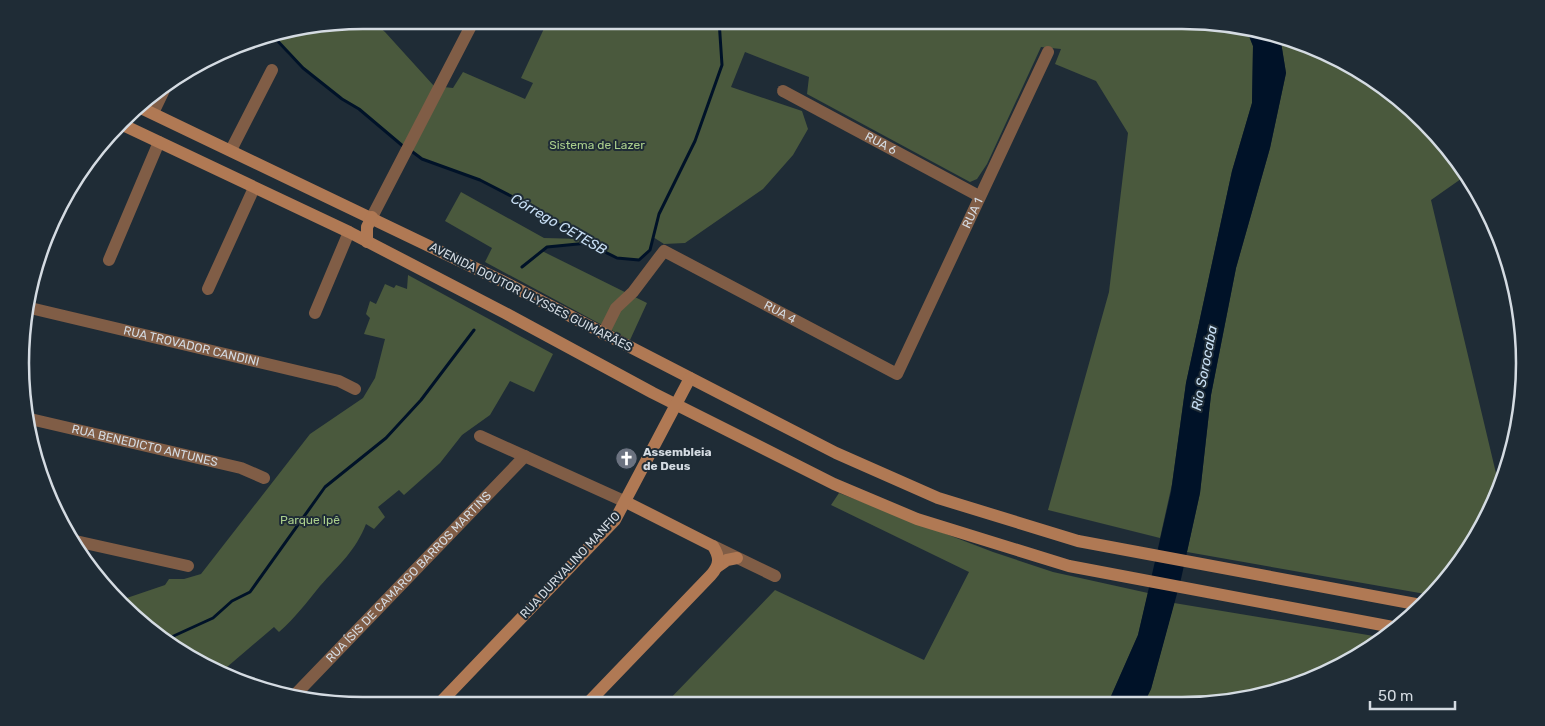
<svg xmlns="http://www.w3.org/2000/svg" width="1545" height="726" font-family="Rubik,sans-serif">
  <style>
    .green { fill: #4a593d }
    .water { fill: #001228 }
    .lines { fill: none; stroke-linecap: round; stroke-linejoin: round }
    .stream { stroke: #001228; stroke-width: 3 }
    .street { stroke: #805d46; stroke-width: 12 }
    .secondary { stroke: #b07954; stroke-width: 12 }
    .labels { text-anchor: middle; stroke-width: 4; stroke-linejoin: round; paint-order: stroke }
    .street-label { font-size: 12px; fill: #d4dbe2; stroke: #1f2c36 }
    .park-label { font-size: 12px; fill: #abcf8c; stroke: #1f2c36 }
    .poi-label { font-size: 12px; font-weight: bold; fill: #d4dbe2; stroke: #1f2c36; text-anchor: start }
    .water-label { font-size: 14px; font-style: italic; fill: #c9e0f6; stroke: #1f2c36 }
    .rim { fill: none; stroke: #d4dbe2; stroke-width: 2.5 }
  </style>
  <rect width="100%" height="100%" fill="#1f2c36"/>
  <g class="green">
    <polygon points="363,20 371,20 385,32 434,86 453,88 463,72 525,99 533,83 521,78 548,20 1182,20 1245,26 1253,46 1252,103 1232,171 1186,383 1172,484 1160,538 1048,510 1109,292 1128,133 1096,81 1055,64 1061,49 1041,47 987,164 977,179 970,182 807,94 809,77 745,52 731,87 802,111 808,129 793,155 763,189 685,243 664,244 653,237 650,250 639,260 617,258 591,245 585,237 539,215 511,196 480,180 422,159 395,140 359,109 342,99 303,68 289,55 273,35"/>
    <path d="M1280 36C1357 59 1422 108 1468 174L1431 200 1500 490 1454 572 1431 595 1187 552 1200 493 1211 395 1236 268 1270 148 1286 73Z"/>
    <polygon points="461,192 544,238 583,239 586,242 547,247 542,251 647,303 630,340 485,262 492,248 445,221"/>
    <path d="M408 275 553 354 534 392 510 381 490 415 462 435 440 463 404 495 399 490 378 507 385 517 374 529 366 524C356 550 339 565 320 586 307 602 295 618 279 632L274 627 220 673 137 621 118 601 165 585 169 579H184L201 574 310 434 363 398 375 378 385 339 364 334 370 318 366 314 370 301 376 304 385 284 394 288 396 285 407 289Z"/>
    <polygon points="839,493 993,552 1053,572 1148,593 1138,635 1108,703 664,705 775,590 924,660 969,572 831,505"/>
    <polygon points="1174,603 1386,638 1314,680 1227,703 1144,703 1151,689"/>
  </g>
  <polygon class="water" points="1245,26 1280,36 1286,73 1270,148 1236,268 1211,395 1200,493 1181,579 1151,689 1144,703 1108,703 1138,635 1171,492 1186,383 1232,171 1252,103 1253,46"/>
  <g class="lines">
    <g class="stream">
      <polyline points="272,35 303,68 342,99 359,109 404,147"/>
      <polyline points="410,150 422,159 480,180 511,196 539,215 585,237 591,245 617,258 639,260 650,250 659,214 695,141 722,65 719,20"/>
      <polyline points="522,267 547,247 588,243"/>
      <polyline points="167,639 213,618 232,601 250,592 325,487 386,438 421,400 474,330"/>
    </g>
    <g class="street">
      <path id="s1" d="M783 91 979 196"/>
      <polyline points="153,113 167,84"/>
      <polyline points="231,150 272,70"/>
      <polyline points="372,217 474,20"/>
      <polyline points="109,260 159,142"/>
      <polyline points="208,289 254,188"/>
      <path id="s2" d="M26 307 339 381 355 389"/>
      <polyline points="315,313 349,232"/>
      <path id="s3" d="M603 334 616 308 633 292 664 251 897 374 1048 52"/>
      <path id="s4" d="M26 418 241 468 264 478"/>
      <polyline points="480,436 626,502"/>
      <polyline points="71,540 188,566"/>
      <polyline points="713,546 775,576"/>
      <path id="s5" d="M292 698 525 456"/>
    </g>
    <g class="secondary">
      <polyline points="139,107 504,282 836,453 938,498 1078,541 1421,605"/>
      <polyline points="123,125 349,232 505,313 653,393 834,484 917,519 1069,566 1398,628"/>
      <polyline points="367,242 367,227 372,217"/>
      <polyline points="717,567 727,560 737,558"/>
      <path d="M586 705 711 575C720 565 720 557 713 546L626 502"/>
      <polyline points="437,706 615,520 690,378"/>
    </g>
  </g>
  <defs>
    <symbol id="church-disc" viewBox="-11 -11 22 22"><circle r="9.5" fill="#6b7280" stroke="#1f2c36"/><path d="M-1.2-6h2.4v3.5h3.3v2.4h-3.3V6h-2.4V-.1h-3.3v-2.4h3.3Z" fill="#fff"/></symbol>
  </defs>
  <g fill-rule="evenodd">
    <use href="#church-disc" x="614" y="446" width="25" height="25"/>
  </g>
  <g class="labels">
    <g class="street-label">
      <text dy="4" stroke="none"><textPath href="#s1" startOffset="111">RUA 6</textPath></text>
      <text dy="4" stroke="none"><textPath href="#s3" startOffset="545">RUA 1</textPath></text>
      <text transform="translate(531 297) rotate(27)" y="4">AVENIDA DOUTOR ULYSSES GUIMARÃES</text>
      <text dy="4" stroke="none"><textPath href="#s3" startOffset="235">RUA 4</textPath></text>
      <text dy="4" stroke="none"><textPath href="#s2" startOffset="170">RUA TROVADOR CANDINI</textPath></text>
      <text dy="4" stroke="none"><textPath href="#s4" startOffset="122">RUA BENEDICTO ANTUNES</textPath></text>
      <text transform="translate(570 565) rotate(-47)" y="4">RUA DURVALINO MANFIO</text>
      <text dy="4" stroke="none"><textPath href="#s5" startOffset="168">RUA ÍSIS DE CAMARGO BARROS MARTINS</textPath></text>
    </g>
    <g class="park-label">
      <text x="597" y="149">Sistema de Lazer</text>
      <text x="310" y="524">Parque Ipê</text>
    </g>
    <g class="poi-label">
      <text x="643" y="456">Assembleia<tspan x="643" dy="14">de Deus</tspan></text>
    </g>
    <g class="water-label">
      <text transform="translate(559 224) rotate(30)" y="5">Córrego CETESB</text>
      <text transform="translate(1204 368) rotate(-79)" y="5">Rio Sorocaba</text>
    </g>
  </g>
  <path d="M0 0H1545V726H0ZM363 29H1182A334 334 0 0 1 1516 363V363A334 334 0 0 1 1182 697H363A334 334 0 0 1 29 363V363A334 334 0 0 1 363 29Z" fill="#1f2c36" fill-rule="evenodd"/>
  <path class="rim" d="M363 29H1182A334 334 0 0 1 1516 363V363A334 334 0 0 1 1182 697H363A334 334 0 0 1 29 363V363A334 334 0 0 1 363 29Z"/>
  <path d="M1370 701v8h85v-8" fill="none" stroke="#d4dbe2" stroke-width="2.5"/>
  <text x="1378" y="701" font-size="15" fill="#d4dbe2" stroke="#1f2c36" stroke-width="4" paint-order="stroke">50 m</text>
</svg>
